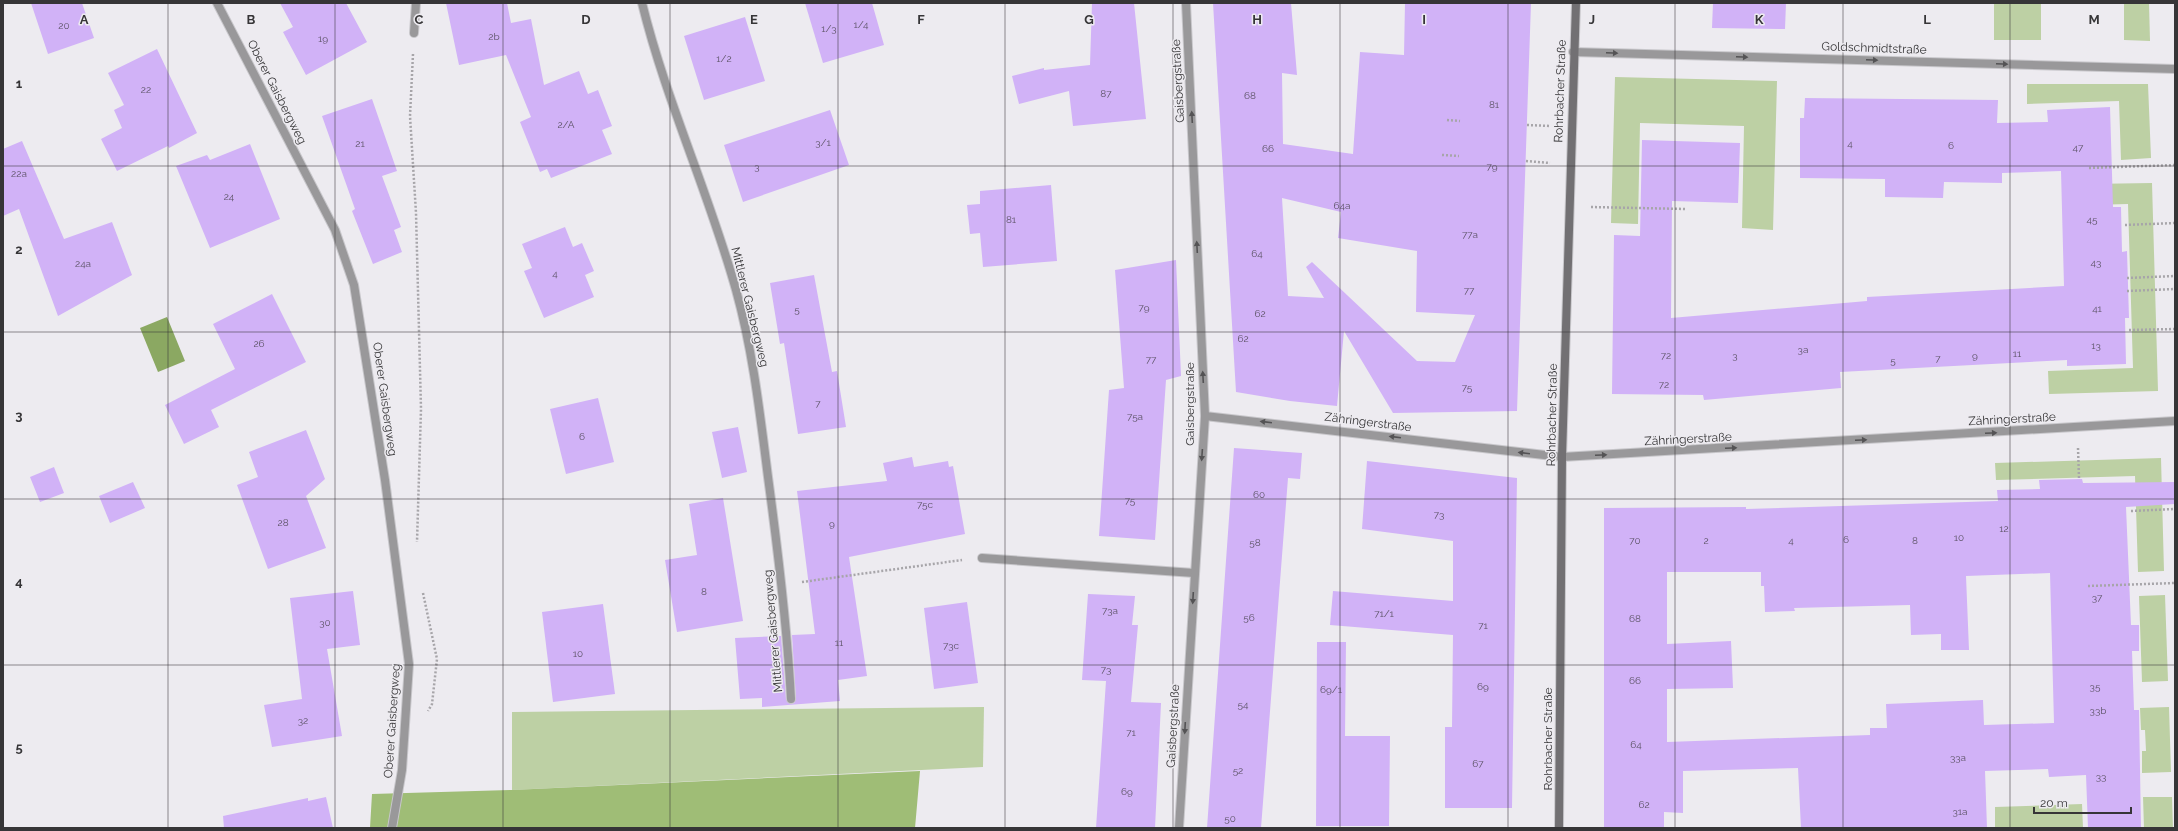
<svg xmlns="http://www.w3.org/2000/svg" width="2178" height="831" font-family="Raleway,sans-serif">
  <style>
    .green { fill: #bdd0a4 }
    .forest { fill: #9fbd76 }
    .water { fill: #8ba862 }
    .building { fill: #d1b2f7; fill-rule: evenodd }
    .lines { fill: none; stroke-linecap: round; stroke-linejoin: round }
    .service-casing { stroke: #c8c7cb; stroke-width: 10 }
    .minor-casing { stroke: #c8c7cb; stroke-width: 10 }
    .secondary-casing { stroke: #c8c7cb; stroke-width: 10 }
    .path { stroke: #a7a5a9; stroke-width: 2.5; stroke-dasharray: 2 2; stroke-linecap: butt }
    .service { stroke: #99989a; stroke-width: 8 }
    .minor { stroke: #99989a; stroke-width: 8 }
    .secondary { stroke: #727073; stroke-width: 8 }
    .oneway { fill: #545355 }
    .grid { fill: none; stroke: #363537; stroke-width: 1; stroke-opacity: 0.55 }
    .labels { text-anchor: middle; stroke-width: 3; stroke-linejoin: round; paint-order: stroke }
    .number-label { font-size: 10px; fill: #5d5467 }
    .street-label { font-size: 12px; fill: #363537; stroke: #edebf0 }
    .grid-label { font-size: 13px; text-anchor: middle; font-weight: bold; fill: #363537; stroke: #edebf0; stroke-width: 3; stroke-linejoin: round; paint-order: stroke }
  </style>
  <rect width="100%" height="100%" fill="#edebf0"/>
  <g class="green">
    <rect x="1994" y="3" width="47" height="37"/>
    <polygon points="2124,3 2149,3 2150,41 2124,40"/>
    <polygon points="1615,77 1777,81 1773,230 1742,228 1744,126 1640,123 1638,224 1611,223"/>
    <polygon points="2027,84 2148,84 2151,158 2121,160 2119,101 2027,104"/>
    <polygon points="2152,183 2158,391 2049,394 2048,371 2133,368 2128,204 2090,205 2089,184"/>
    <polygon points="2161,458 2164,571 2138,572 2135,476 1996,480 1995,463"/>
    <polygon points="2165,595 2168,681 2142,682 2139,596"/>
    <polygon points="984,707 983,767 512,790 512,712"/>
    <polygon points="2169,707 2171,772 2142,773 2142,751 2146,751 2145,730 2141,730 2140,708"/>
    <polygon points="2143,797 2172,797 2173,828 2144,828"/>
    <polygon points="2082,804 2083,828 1995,828 1995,807"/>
  </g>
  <polygon class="forest" points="920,771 915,828 370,828 372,794 512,790"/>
  <polygon class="water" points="167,317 185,361 158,372 140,328"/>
  <g class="building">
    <polygon points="31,3 82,3 94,38 48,54"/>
    <polygon points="280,3 346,3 367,42 306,75 283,32 293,27"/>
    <polygon points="446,3 507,3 511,23 531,19 544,85 579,71 588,94 598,90 612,126 602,130 612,154 551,178 547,169 540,172 520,122 531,117 506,55 459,65"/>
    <polygon points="805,3 872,3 884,45 823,63"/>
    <polygon points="1092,3 1134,3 1146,119 1073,126 1069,91 1019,104 1012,76 1044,68 1044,70 1090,65"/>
    <path d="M1213 3H1291L1297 75 1282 73 1283 144 1353 154 1360 52 1404 55 1405 3H1531L1517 411 1393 413 1344 331 1337 406 1290 401 1236 392ZM1282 198 1341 212 1338 238 1417 251 1416 312 1475 315 1455 362 1417 361 1312 262 1306 267 1324 298 1288 296Z"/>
    <polygon points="1713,3 1786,3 1785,29 1712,28"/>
    <polygon points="745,17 765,81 704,100 684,36"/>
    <polygon points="157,49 197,133 169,148 168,146 117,171 101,139 122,128 114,110 124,105 108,73"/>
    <polygon points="1805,98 1998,100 1997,123 2048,122 2047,110 2110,107 2113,207 2121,207 2122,252 2127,251 2129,318 2125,318 2126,364 2067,366 2067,360 1840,372 1841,388 1704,400 1703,395 1612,394 1614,235 1640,236 1642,140 1740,143 1738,203 1672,201 1671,318 1867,301 1867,297 2064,286 2061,171 2002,173 2002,183 1944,182 1943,198 1885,197 1885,179 1800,178 1800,118 1804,118"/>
    <polygon points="372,99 397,171 382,176 401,227 394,230 402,252 373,264 352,211 355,209 322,116"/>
    <polygon points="830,110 849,165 743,202 724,145"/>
    <polygon points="22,141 64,239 112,222 132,275 58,316 19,209 3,216 3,149"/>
    <polygon points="250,144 280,219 210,248 176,166 207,155 210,160"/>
    <polygon points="1051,185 1057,261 983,267 980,233 970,234 967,205 980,204 980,191"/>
    <polygon points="565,227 573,247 582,243 594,271 585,275 594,297 544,318 524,271 532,268 522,244"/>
    <polygon points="1176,260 1181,376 1166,380 1155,540 1099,536 1109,390 1124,388 1115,270"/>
    <polygon points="814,275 832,372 837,371 846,427 798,434 784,343 780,344 770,283"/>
    <polygon points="272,294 306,362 211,410 219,427 184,444 165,405 235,369 213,324"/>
    <polygon points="598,398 614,462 566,474 550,409"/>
    <polygon points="738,427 747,472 722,478 712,432"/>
    <polygon points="306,430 325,479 306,496 326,548 268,569 237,485 258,477 249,452"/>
    <polygon points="1234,448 1302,453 1300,479 1288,478 1261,828 1207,828"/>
    <polygon points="912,457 914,467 948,461 949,467 953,466 965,534 849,557 867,676 838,680 840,701 762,707 762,698 740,699 735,638 781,636 786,699 791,704 794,703 796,699 792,635 815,634 797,491 887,481 883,463"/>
    <polygon points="1367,461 1517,478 1512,808 1445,808 1445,727 1452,727 1453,635 1330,625 1333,591 1453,601 1453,541 1362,529"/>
    <polygon points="54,467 64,493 40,502 30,477"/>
    <path d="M2082 479 2083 483 2175 482V504L2126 507 2131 625H2139V651H2132L2134 710H2139L2141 828H2088L2086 775 2049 777 2048 769 1985 771 1987 828H1801L1798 768 1683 771V813L1664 812V828H1604V508L1746 507V509L1998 501 1997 490 2040 489 2039 480ZM1667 572H1761V586H1764L1765 612 1795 611 1794 608 1910 605 1911 635 1941 634V650H1969L1966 576 2050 573 2054 723 1984 725 1983 700 1886 704 1887 728H1870V735L1667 742V689L1733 688 1731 641 1667 644Z"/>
    <polygon points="133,482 145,508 110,523 99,496"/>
    <polygon points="723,498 743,621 677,632 665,560 697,555 689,504"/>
    <polygon points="353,591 360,645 327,649 342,736 272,747 264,705 302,699 290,598"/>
    <polygon points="1088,594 1135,596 1132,625 1138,625 1131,702 1161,703 1155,828 1096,828 1106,681 1082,680"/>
    <polygon points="967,602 978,683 934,689 924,608"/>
    <polygon points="603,604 615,694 553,702 542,612"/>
    <polygon points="1317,642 1346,642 1345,736 1390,736 1389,826 1316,826"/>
    <polygon points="326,797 333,828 224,828 223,816 308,798 308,801"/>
  </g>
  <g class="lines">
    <defs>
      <g id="service">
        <polyline points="414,33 416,3"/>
        <polyline points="982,558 1194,573"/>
      </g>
      <g id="minor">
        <polyline points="217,3 335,230 354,285 385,480 409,664 402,770 392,828"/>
        <path d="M642 3C666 101 709 193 736 290 753 351 760 414 768 477 778 551 787 625 791 699"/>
        <polyline points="1573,52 2175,69"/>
        <polyline points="1205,416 1562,457 2175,421"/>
        <polyline points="1179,828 1205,416 1186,3"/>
      </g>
      <polyline id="secondary" points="1559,828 1562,457 1576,3"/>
    </defs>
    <use href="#service" class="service-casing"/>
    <use href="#minor" class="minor-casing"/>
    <use href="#secondary" class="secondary-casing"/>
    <g class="path">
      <polyline points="413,54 410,116 416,213 421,409 417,542"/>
      <polyline points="1447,120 1460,121"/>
      <polyline points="1527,125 1550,126"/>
      <polyline points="1442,155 1459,156"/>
      <polyline points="1526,161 1550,163"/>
      <polyline points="2089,168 2175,165"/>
      <polyline points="1591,207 1686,209"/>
      <polyline points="2125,225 2175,223"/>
      <polyline points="2127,278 2175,276"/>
      <polyline points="2127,291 2175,289"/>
      <polyline points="2129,330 2175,329"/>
      <polyline points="2078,448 2079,478"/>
      <polyline points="2131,511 2175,509"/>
      <polyline points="802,582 962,560"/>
      <polyline points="2088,586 2175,583"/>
      <polyline points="423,593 437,659 432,704 428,711"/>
    </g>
    <use href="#service" class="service"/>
    <use href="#minor" class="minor"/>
    <use href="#secondary" class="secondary"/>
  </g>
  <defs><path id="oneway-solid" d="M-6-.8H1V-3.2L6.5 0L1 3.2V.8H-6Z"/></defs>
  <g class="oneway">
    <use href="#oneway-solid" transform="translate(1612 53) rotate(2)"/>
    <use href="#oneway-solid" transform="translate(1742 57) rotate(2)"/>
    <use href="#oneway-solid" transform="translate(1872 60) rotate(2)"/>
    <use href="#oneway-solid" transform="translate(2002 64) rotate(2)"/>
    <use href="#oneway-solid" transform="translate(1192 117) rotate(-93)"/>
    <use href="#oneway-solid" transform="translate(1197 247) rotate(-93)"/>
    <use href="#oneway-solid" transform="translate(1203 377) rotate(-93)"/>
    <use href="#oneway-solid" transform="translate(1266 422) rotate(-173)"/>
    <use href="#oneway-solid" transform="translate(1991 433) rotate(-3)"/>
    <use href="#oneway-solid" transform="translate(1395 437) rotate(-173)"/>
    <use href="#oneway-solid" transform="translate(1861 440) rotate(-3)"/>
    <use href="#oneway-solid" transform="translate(1731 448) rotate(-3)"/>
    <use href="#oneway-solid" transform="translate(1524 453) rotate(-173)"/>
    <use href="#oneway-solid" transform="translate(1202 455) rotate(94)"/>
    <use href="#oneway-solid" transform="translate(1601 455) rotate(-3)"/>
    <use href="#oneway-solid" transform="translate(1193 598) rotate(93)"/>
    <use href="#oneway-solid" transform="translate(1185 728) rotate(93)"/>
  </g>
  <path class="grid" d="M168 3V828M335 3V828M503 3V828M670 3V828M838 3V828M1005 3V828M1173 3V828M1340 3V828M1508 3V828M1675 3V828M1843 3V828M2010 3V828M3 166H2175M3 332H2175M3 499H2175M3 665H2175"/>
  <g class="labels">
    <g class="number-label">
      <text x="861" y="28">1/4</text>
      <text x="64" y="29">20</text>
      <text x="829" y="32">1/3</text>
      <text x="494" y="40">2b</text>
      <text x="323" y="42">19</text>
      <text x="724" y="62">1/2</text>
      <text x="146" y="93">22</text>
      <text x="1106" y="97">87</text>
      <text x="1250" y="99">68</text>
      <text x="1494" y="108">81</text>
      <text x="566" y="128">2/A</text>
      <text x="823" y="146">3/1</text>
      <text x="360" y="147">21</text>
      <text x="1850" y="147">4</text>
      <text x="1951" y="149">6</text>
      <text x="2078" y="151">47</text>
      <text x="1268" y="152">66</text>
      <text x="757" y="170">3</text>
      <text x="1492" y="170">79</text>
      <text x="19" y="177">22a</text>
      <text x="229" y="200">24</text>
      <text x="1342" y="209">64a</text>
      <text x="1011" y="223">81</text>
      <text x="2092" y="223">45</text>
      <text x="1470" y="238">77a</text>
      <text x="1257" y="257">64</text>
      <text x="2096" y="266">43</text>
      <text x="83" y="267">24a</text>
      <text x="555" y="277">4</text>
      <text x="1469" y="294">77</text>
      <text x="1144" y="311">79</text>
      <text x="2097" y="312">41</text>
      <text x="797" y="313">5</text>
      <text x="1260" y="317">62</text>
      <text x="1243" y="342">62</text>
      <text x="259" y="347">26</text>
      <text x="2096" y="349">13</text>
      <text x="1803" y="353">3a</text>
      <text x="2017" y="357">11</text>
      <text x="1666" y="359">72</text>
      <text x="1735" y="359">3</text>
      <text x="1975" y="359">9</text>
      <text x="1938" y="362">7</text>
      <text x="1151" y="363">77</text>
      <text x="1893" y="364">5</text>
      <text x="1664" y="388">72</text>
      <text x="1467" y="391">75</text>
      <text x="818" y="407">7</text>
      <text x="1135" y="420">75a</text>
      <text x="582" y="440">6</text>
      <text x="1259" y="498">60</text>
      <text x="1130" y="504">75</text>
      <text x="925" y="508">75c</text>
      <text x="1439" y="518">73</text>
      <text x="283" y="526">28</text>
      <text x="832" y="527">9</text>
      <text x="2004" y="532">12</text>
      <text x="1959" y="541">10</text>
      <text x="1846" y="543">6</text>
      <text x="1635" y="544">70</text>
      <text x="1706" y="544">2</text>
      <text x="1791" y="544">4</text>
      <text x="1915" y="544">8</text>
      <text x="1255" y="546">58</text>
      <text x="704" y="595">8</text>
      <text x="2097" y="601">37</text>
      <text x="1110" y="614">73a</text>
      <text x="1384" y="617">71/1</text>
      <text x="1249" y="621">56</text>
      <text x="1635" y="622">68</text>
      <text x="325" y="626">30</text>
      <text x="1483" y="629">71</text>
      <text x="839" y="646">11</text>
      <text x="951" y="649">73c</text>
      <text x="578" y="657">10</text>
      <text x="1106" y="673">73</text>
      <text x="1635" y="684">66</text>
      <text x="1483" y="690">69</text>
      <text x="2095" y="690">35</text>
      <text x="1331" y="693">69/1</text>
      <text x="1243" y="708">54</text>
      <text x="2098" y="714">33b</text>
      <text x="303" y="724">32</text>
      <text x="1131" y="736">71</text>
      <text x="1636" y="748">64</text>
      <text x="1958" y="761">33a</text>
      <text x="1478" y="767">67</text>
      <text x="1238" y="774">52</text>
      <text x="2101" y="780">33</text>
      <text x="1127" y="795">69</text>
      <text x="1644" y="808">62</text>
      <text x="1960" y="815">31a</text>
      <text x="1230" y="822">50</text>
    </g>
    <g class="street-label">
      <text transform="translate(1874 48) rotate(2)" y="4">Goldschmidtstraße</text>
      <text transform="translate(1178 81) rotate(-93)" y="4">Gaisbergstraße</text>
      <text transform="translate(1560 91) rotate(-88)" y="4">Rohrbacher Straße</text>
      <text transform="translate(277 92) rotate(63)" y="4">Oberer Gaisbergweg</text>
      <text transform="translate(750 307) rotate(76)" y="4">Mittlerer Gaisbergweg</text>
      <text transform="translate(385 399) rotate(82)" y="4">Oberer Gaisbergweg</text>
      <text transform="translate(1190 404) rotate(-90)" y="4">Gaisbergstraße</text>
      <text transform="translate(1552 415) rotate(-89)" y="4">Rohrbacher Straße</text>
      <text transform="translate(2012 419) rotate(-3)" y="4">Zähringerstraße</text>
      <text transform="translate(1368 422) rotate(7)" y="4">Zähringerstraße</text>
      <text transform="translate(1688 439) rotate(-3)" y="4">Zähringerstraße</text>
      <text transform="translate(773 631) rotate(-95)" y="4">Mittlerer Gaisbergweg</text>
      <text transform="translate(392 721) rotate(-86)" y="4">Oberer Gaisbergweg</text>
      <text transform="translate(1173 726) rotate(-87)" y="4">Gaisbergstraße</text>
      <text transform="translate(1548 739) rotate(-90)" y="4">Rohrbacher Straße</text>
    </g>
  </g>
  <g class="grid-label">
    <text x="84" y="24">A</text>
    <text x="251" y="24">B</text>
    <text x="419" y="24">C</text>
    <text x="586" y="24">D</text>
    <text x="754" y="24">E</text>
    <text x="921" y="24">F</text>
    <text x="1089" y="24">G</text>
    <text x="1257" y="24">H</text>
    <text x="1424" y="24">I</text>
    <text x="1592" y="24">J</text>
    <text x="1759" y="24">K</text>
    <text x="1927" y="24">L</text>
    <text x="2094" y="24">M</text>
    <text x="19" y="88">1</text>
    <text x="19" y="254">2</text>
    <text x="19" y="420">3</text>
    <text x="19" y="586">4</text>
    <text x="19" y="752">5</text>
  </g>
  <rect width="2178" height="831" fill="none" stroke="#363537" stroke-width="8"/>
  <path d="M2034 807v6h97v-6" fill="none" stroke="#363537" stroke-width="2"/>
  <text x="2040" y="807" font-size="12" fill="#363537" stroke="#edebf0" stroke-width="3" paint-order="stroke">20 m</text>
</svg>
